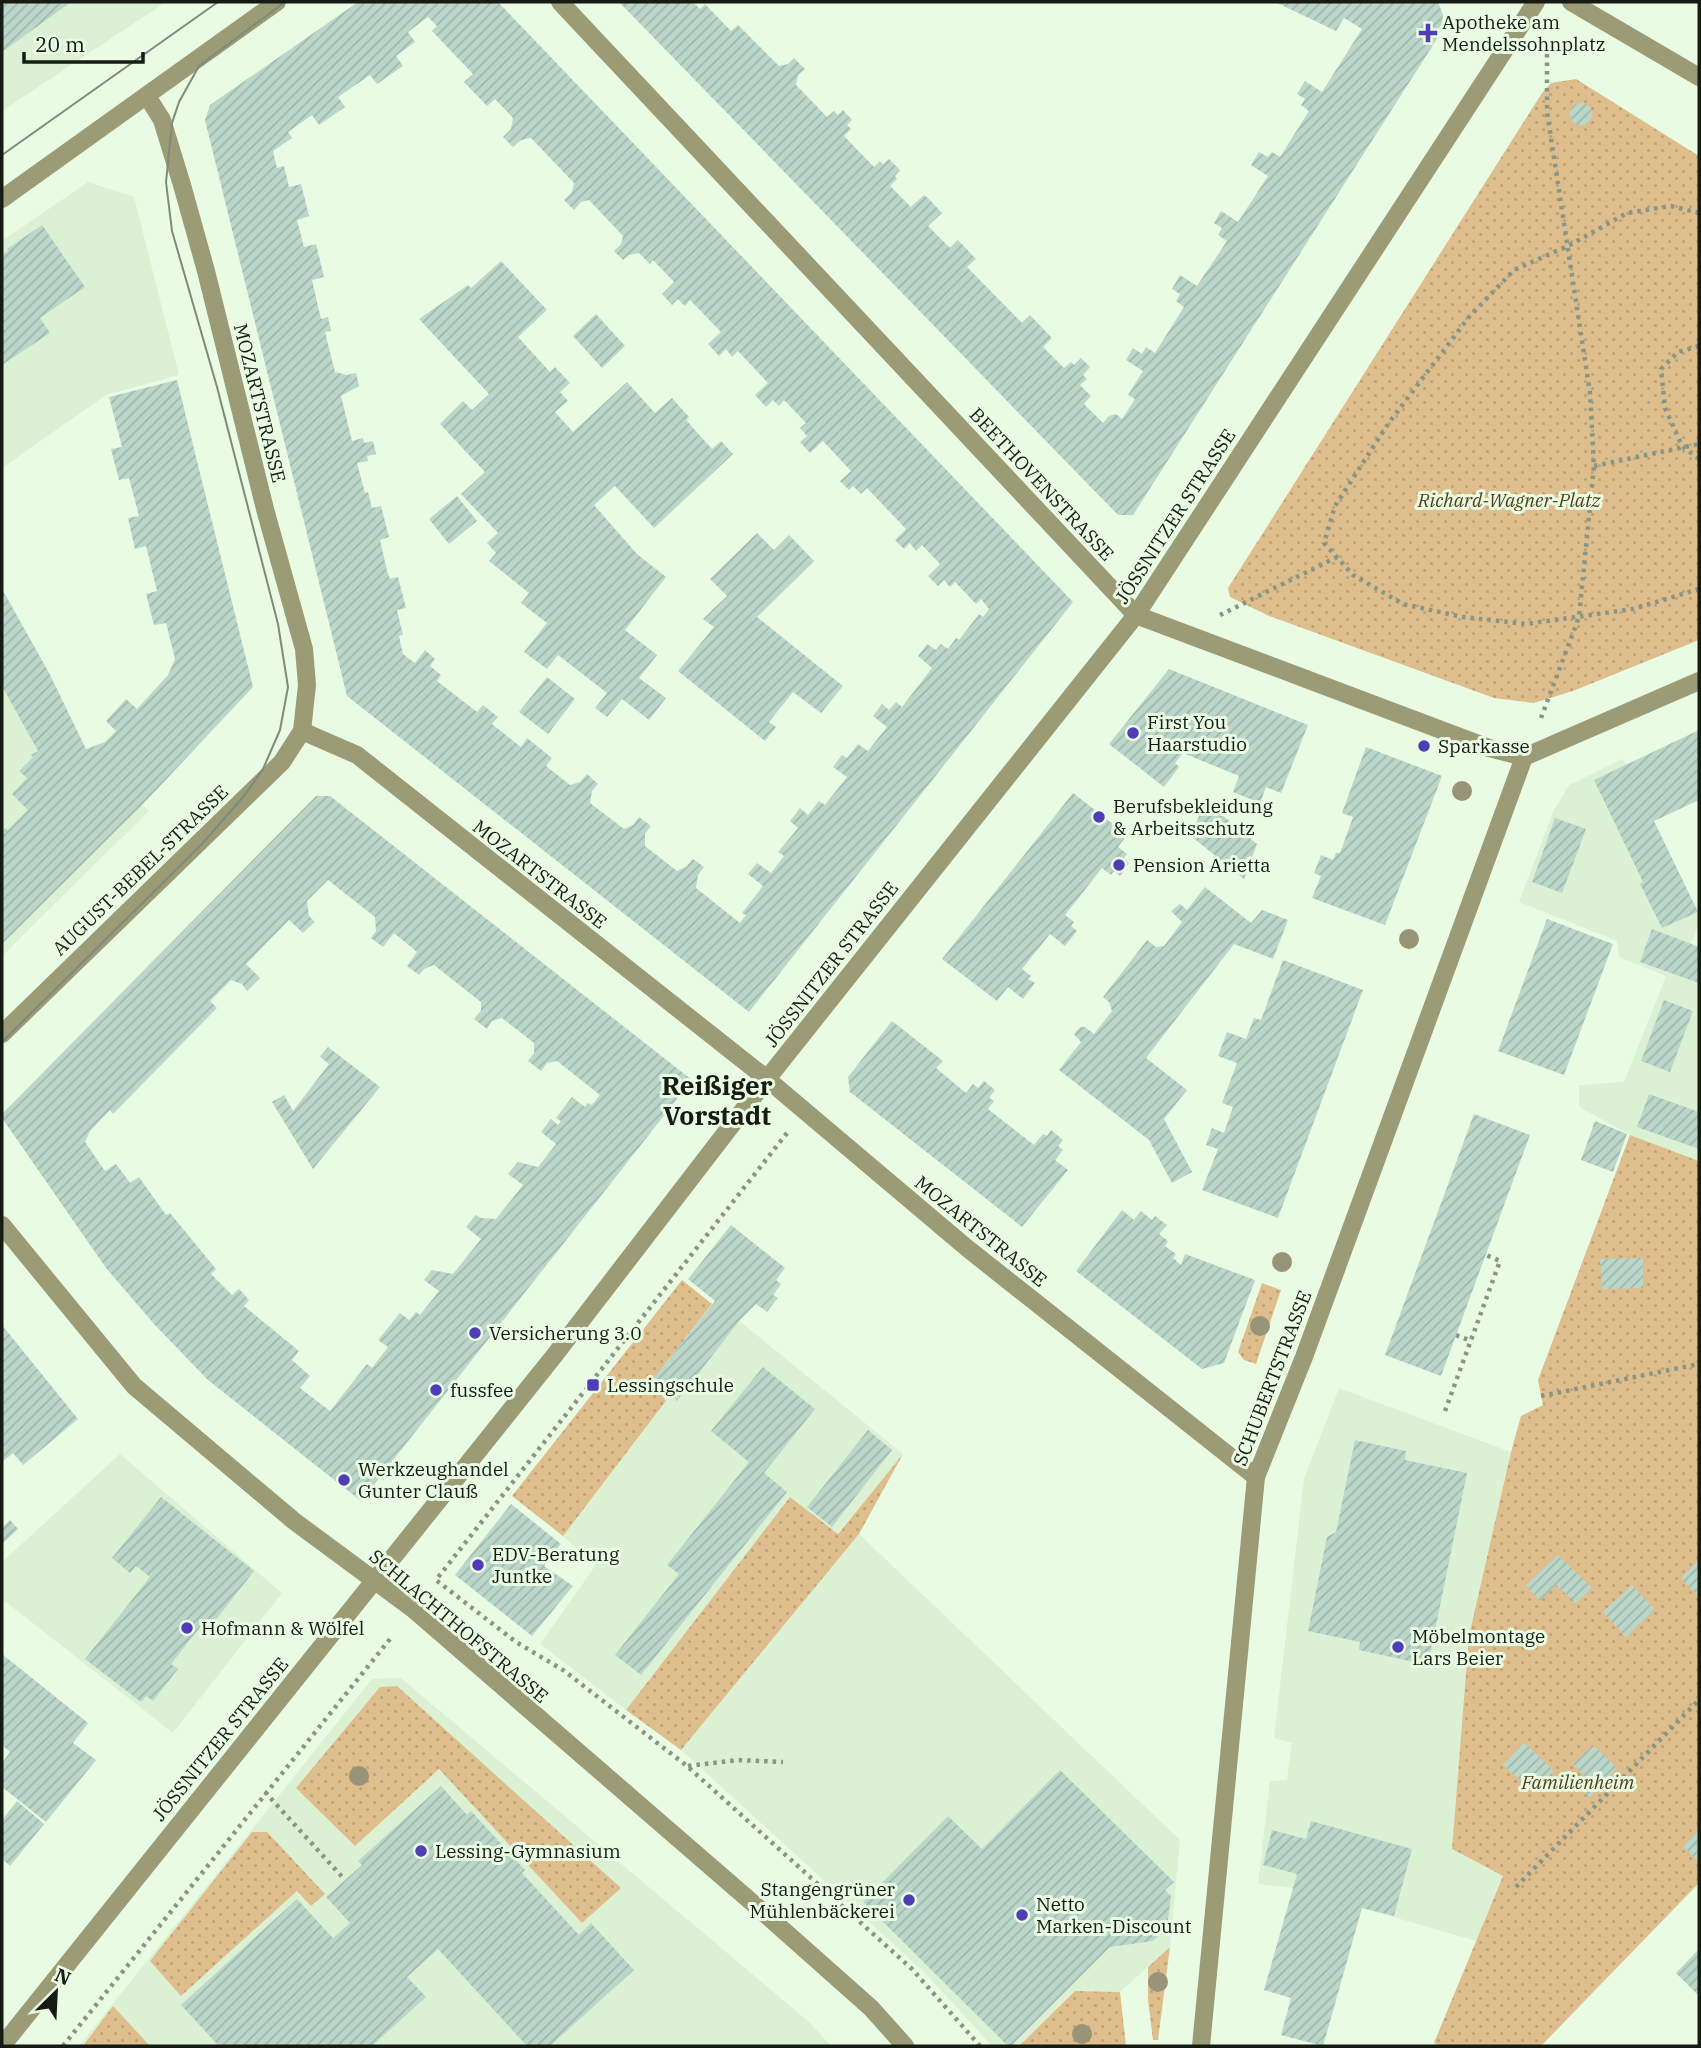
<svg xmlns="http://www.w3.org/2000/svg" width="1701" height="2048" font-family="'IBM Plex Serif',serif">
  <style>
    .built { fill: #dcf1d4 }
    .green { fill: url(#green-dots) }
    .building { fill: url(#building-hatch); fill-rule: evenodd }
    .lines { fill: none; stroke-linecap: round; stroke-linejoin: round }
    .path { stroke: #899585; stroke-width: 4.5; stroke-dasharray: 3.5 5; stroke-linecap: butt }
    .minor { stroke: #9b9b76; stroke-width: 18 }
    .tertiary { stroke: #9b9b76; stroke-width: 18 }
    .tram { stroke: #7e8a7b; stroke-width: 2 }
    .tree { fill: #989477 }
    .poi-dot { fill: #4e3db4; stroke: #eafbe4; stroke-width: 2.5 }
    .labels { text-anchor: middle; stroke-width: 6; stroke-linejoin: round; paint-order: stroke }
    .poi-label { font-size: 19px; fill: #161c14; stroke: #eafbe4; text-anchor: start }
    .street-label { font-size: 19px; fill: #161c14; stroke: #eafbe4 }
    .park-label { font-size: 19px; font-style: italic; fill: #54401d; stroke: #eafbe4 }
    .district-label { font-size: 26px; font-weight: bold; fill: #161c14; stroke: #eafbe4 }
  </style>
  <defs>
    <pattern id="green-dots" width="8" height="8" patternUnits="userSpaceOnUse" patternTransform="scale(1.75)"><rect width="8" height="8" fill="#debe8d"/><path d="M2 2h.1M6 6h.1" fill="none" stroke="#bea379" stroke-width="1.8" stroke-linecap="round"/></pattern>
    <pattern id="building-hatch" width="6" height="6" patternUnits="userSpaceOnUse" patternTransform="scale(1.75)"><rect width="6" height="6" fill="#bbd7ca"/><path d="M-1 1l2-2M0 6l6-6M5 7l2-2" fill="none" stroke="#a0b8ad"/></pattern>
  </defs>
  <rect width="100%" height="100%" fill="#eafbe4"/>
  <g class="built">
    <polygon points="2,2 166,2 2,111"/>
    <polygon points="88,182 134,197 179,375 106,395 2,468 2,241"/>
    <polygon points="2,589 49,672 86,749 149,811 2,956"/>
    <polygon points="1623,759 1699,914 1699,924 1691,943 1699,947 1699,1161 1630,1135 1579,1107 1579,1085 1624,1082 1666,976 1619,957 1617,941 1519,902 1554,810 1569,785"/>
    <polygon points="715,1301 903,1454 837,1534 790,1498 626,1710 540,1644 595,1566 563,1536 666,1402 652,1381"/>
    <polygon points="1339,1388 1511,1452 1469,1637 1452,1849 1503,1876 1476,1941 1293,1888 1258,1884 1270,1781 1287,1780 1292,1743 1274,1738 1304,1479"/>
    <polygon points="120,1454 282,1593 173,1733 2,1599 2,1562"/>
    <polygon points="859,1534 1180,1840 1170,1947 1120,1992 1075,1991 1019,2046 992,2046 924,1972 681,1750"/>
    <polygon points="401,1678 809,2022 831,2046 79,2046 372,1679"/>
  </g>
  <g class="green">
    <polygon points="1576,79 1699,156 1699,640 1573,691 1534,703 1494,698 1269,616 1230,597 1228,588 1542,93 1551,83"/>
    <polygon points="1630,1135 1699,1161 1699,1883 1541,2046 1441,2046 1434,2043 1503,1876 1452,1849 1469,1636 1511,1452 1521,1416 1543,1405 1538,1380"/>
    <polygon points="682,1280 712,1304 652,1381 666,1401 563,1536 512,1496"/>
    <polygon points="1262,1283 1281,1290 1256,1364 1244,1360 1238,1352"/>
    <polygon points="903,1454 859,1534 681,1750 626,1710 790,1497 838,1534"/>
    <polygon points="398,1686 398,1687 621,1888 582,1923 439,1769 355,1846 296,1788 380,1687"/>
    <polygon points="252,1832 267,1832 325,1894 311,1906 297,1891 181,1996 150,1961"/>
    <polygon points="1170,1947 1158,2040 1153,2040 1148,2000 1148,1967"/>
    <polygon points="1075,1991 1120,1992 1126,2046 1019,2046"/>
    <polygon points="113,2006 150,2046 83,2046"/>
  </g>
  <g class="building">
    <polygon points="2,2 71,2 2,52"/>
    <path d="M358 2H498L1073 602 749 1012 347 696 205 120 210 105ZM428 17 437 26 432 31 473 74 464 82 487 106 495 99 513 118 511 129 503 137 513 147 521 140 531 138 574 183 572 192 564 200 574 210 581 202 589 200 623 236 621 244 614 251 623 260 629 255 639 253 650 264 653 260 674 282 662 294 672 305 678 299 685 306 690 300 721 332 708 344 719 356 726 349 732 357 738 351 768 383 755 395 766 407 773 400 779 406 784 400 806 423 800 428 807 436 800 442 810 453 823 441 851 471 840 481 849 490 853 486 861 494 867 488 906 529 895 540 904 549 910 543 916 551 922 545 940 564 928 576 938 586 944 580 950 587 955 582 976 604 981 599 989 609 983 617 979 614 959 640 956 638 948 649 941 644 936 650 927 644 918 656 932 668 902 707 896 702 889 710 882 704 873 716 887 727 868 751 858 744 847 758 842 755 833 767 847 777 825 805 819 801 808 815 800 808 790 821 798 828 778 852 784 856 771 873 757 863 748 874 763 886 742 913 746 915 740 923 696 888 698 875 704 867 693 859 686 867 677 871 645 846V834L651 826 639 817 633 825 624 829 590 803 592 791 598 784 587 774 580 782 570 785 546 766 552 758 527 738 521 747 492 724 498 717 483 705 477 712 437 681 441 675 430 666 435 659 425 650 415 663 403 654 399 636 403 635 397 610 406 608 398 577 390 579 387 571 380 540 389 537 381 506 372 508 368 492 365 493 357 463 368 461 367 456 376 454 373 441 364 443 363 438 352 441 341 396 359 386 356 373 347 375 335 372 325 332 331 331 328 317 321 319 312 280 324 277 316 244 304 247 297 220 309 216 301 184 289 187 284 166 277 168 273 151 292 138 288 132 312 115 319 125 345 107 338 97 370 75 377 84 403 66 396 56 415 42 408 32Z"/>
    <polygon points="619,2 693,2 700,9 705,4 731,31 738,25 779,66 788,64 794,58 805,69 798,75 796,85 827,117 834,111 838,115 843,110 852,120 847,125 851,129 844,136 874,167 880,161 883,164 889,159 900,170 895,176 897,179 890,186 911,207 924,195 929,199 942,213 928,226 950,248 958,240 976,259 967,267 1022,323 1030,315 1052,338 1043,347 1064,368 1071,362 1074,365 1081,358 1090,367 1083,375 1087,379 1080,385 1091,396 1084,404 1103,423 1109,416 1116,414 1122,419 1135,399 1128,395 1143,371 1126,360 1133,348 1142,354 1146,347 1155,353 1184,307 1176,301 1180,294 1172,289 1180,275 1197,286 1227,241 1218,235 1222,228 1214,223 1221,211 1238,222 1268,176 1251,165 1259,152 1268,157 1272,152 1280,157 1309,111 1301,105 1305,99 1297,94 1305,81 1322,92 1362,29 1344,18 1336,31 1275,2 1438,2 1443,15 1441,30 1435,42 1133,515 1118,515"/>
    <circle cx="1581" cy="114" r="11"/>
    <polygon points="42,225 85,287 40,318 50,333 2,365 2,255 8,251 7,249"/>
    <polygon points="501,261 547,310 518,337 550,372 555,367 570,383 560,392 568,401 555,412 573,432 627,382 655,413 672,398 689,417 686,420 712,449 721,441 733,454 654,528 615,486 594,505 637,554 666,577 625,630 657,655 639,678 666,698 649,720 622,699 607,717 595,708 607,693 558,655 547,669 524,652 547,623 521,603 529,593 489,561 496,553 487,543 498,533 461,494 485,472 440,424 463,401 472,410 489,394 419,319 468,285 471,288"/>
    <polygon points="596,314 625,346 602,368 573,336"/>
    <polygon points="177,380 253,687 144,803 2,944 2,830 6,828 8,830 28,810 12,794 27,778 19,771 33,757 31,755 38,751 2,686 2,589 49,673 86,749 105,742 116,731 106,721 126,699 137,709 168,675 175,659 166,623 154,625 146,594 157,591 146,546 135,549 128,518 139,516 129,478 119,480 111,449 122,447 109,397"/>
    <polygon points="457,496 477,521 449,544 429,519"/>
    <polygon points="757,533 774,550 789,535 814,561 757,617 843,686 821,713 793,692 769,722 776,727 765,741 678,671 714,627 703,619 727,596 710,579"/>
    <polygon points="1169,669 1308,725 1281,793 1266,787 1260,803 1233,792 1239,776 1183,753 1175,763 1179,767 1164,787 1109,744"/>
    <polygon points="547,677 575,699 548,734 519,712"/>
    <polygon points="1699,730 1699,800 1654,821 1698,912 1662,928 1640,884 1643,882 1594,780"/>
    <polygon points="1366,747 1442,776 1385,925 1312,898 1321,876 1314,873 1321,855 1333,860 1336,853 1340,853 1353,817 1342,813"/>
    <polygon points="1073,793 1127,835 1118,847 1127,854 1124,858 1129,863 1120,876 1114,871 1111,875 1102,868 1065,915 1074,922 1071,926 1077,931 1065,946 1050,934 1022,969 1031,976 1028,979 1035,983 1023,999 1008,987 997,1001 942,959"/>
    <path d="M316 796H330L692 1080 361 1501 208 1380 154 1324 106 1268 2 1118V1114ZM328 880 375 917 376 931 371 938 383 947 394 933 417 952 407 966 419 975 424 969 434 965 481 1002V1011L474 1019 487 1029 492 1021 502 1018 534 1043V1053L528 1061 541 1071 547 1063 557 1061 600 1095 592 1105 588 1103 585 1107 572 1097 556 1118 561 1121 558 1125 551 1119 541 1132 556 1144 538 1167 518 1162 508 1174 523 1185 496 1219 481 1218 476 1215 466 1227 481 1239 453 1274 432 1270 424 1280 439 1291 420 1315 416 1312 409 1320 400 1313 378 1340 388 1347 372 1368 367 1364 330 1411 300 1388 310 1376 292 1360 299 1351 244 1306 249 1300 239 1289 232 1295 211 1274 216 1269 170 1213 166 1215 139 1177 130 1183 116 1164 105 1171 85 1142 90 1131 110 1110 113 1114 217 1008 210 1001 231 980 242 984 247 991 260 978 246 964 289 920 303 933 315 922 309 916 307 901Z"/>
    <polygon points="1205,801 1257,844 1244,879 1191,836"/>
    <polygon points="1555,818 1586,829 1562,893 1532,882"/>
    <polygon points="1205,887 1251,923 1262,910 1288,920 1273,959 1234,944 1146,1058 1187,1090 1164,1119 1192,1172 1172,1183 1149,1140 1059,1070 1081,1042 1074,1034 1080,1027 1085,1027 1094,1034 1112,1011 1109,1002 1103,997 1147,940 1156,947 1164,946 1182,922 1171,911 1180,904 1187,910"/>
    <polygon points="1547,919 1613,944 1564,1075 1498,1051"/>
    <polygon points="1652,929 1699,947 1699,983 1640,962"/>
    <polygon points="1283,960 1363,990 1278,1218 1202,1190 1218,1149 1206,1145 1212,1128 1224,1133 1233,1107 1222,1103 1237,1063 1218,1056 1227,1032 1246,1039 1254,1018 1261,1020"/>
    <polygon points="1664,1000 1693,1011 1670,1072 1641,1061"/>
    <polygon points="892,1021 943,1061 936,1068 966,1093 973,1084 978,1088 984,1081 995,1090 989,1098 994,1101 988,1109 1034,1145 1043,1134 1047,1136 1051,1130 1063,1140 1058,1146 1063,1150 1055,1160 1068,1170 1022,1227 850,1092 848,1077"/>
    <polygon points="328,1047 380,1087 313,1169 272,1102 284,1095 293,1111 329,1064 320,1057"/>
    <polygon points="1649,1094 1699,1112 1699,1149 1637,1127"/>
    <polygon points="1474,1114 1530,1135 1441,1376 1385,1355"/>
    <polygon points="1595,1121 1627,1134 1613,1172 1581,1160"/>
    <polygon points="1122,1210 1134,1220 1141,1211 1152,1220 1155,1216 1167,1225 1159,1234 1168,1241 1165,1246 1176,1254 1173,1258 1181,1265 1185,1254 1255,1280 1224,1363 1202,1369 1076,1271"/>
    <polygon points="731,1225 785,1268 776,1280 781,1284 773,1295 778,1298 767,1312 756,1304 740,1320 677,1401 652,1381 715,1301 688,1279"/>
    <polygon points="1643,1258 1643,1288 1602,1289 1600,1259"/>
    <polygon points="2,1325 78,1419 23,1465 13,1453 2,1462"/>
    <polygon points="763,1367 815,1409 764,1473 787,1492 641,1675 615,1655 679,1574 667,1565 749,1462 711,1431"/>
    <polygon points="868,1430 892,1450 832,1527 807,1507"/>
    <polygon points="1355,1440 1406,1451 1405,1460 1467,1473 1428,1665 1359,1650 1360,1642 1308,1631 1327,1537 1336,1532"/>
    <polygon points="161,1497 254,1571 211,1626 205,1621 171,1664 178,1669 153,1701 146,1696 141,1702 85,1659 150,1577 136,1566 130,1573 112,1558"/>
    <polygon points="511,1504 561,1544 544,1566 573,1586 532,1636 455,1575"/>
    <polygon points="10,1520 18,1529 2,1544 2,1528"/>
    <polygon points="1558,1555 1592,1588 1576,1603 1556,1585 1540,1601 1526,1585"/>
    <polygon points="1699,1560 1699,1597 1681,1578"/>
    <polygon points="1632,1585 1655,1610 1626,1637 1603,1612"/>
    <polygon points="2,1654 88,1723 73,1743 96,1760 46,1822 2,1787 2,1763 10,1752 2,1745"/>
    <polygon points="1524,1742 1554,1771 1534,1793 1503,1765"/>
    <polygon points="1593,1745 1617,1768 1590,1797 1579,1787 1587,1778 1573,1764"/>
    <polygon points="1060,1770 1174,1882 1165,1890 1171,1896 1167,1927 1153,1941 1110,1947 1011,2046 1008,2046 863,1902 948,1816 982,1849"/>
    <polygon points="441,1786 467,1815 471,1811 525,1870 522,1873 579,1935 591,1923 634,1970 550,2046 527,2046 438,1949 407,1977 426,1997 372,2046 215,2046 217,2044 181,2005 297,1899 333,1938 350,1923 326,1897 362,1865 358,1861"/>
    <polygon points="17,1801 44,1824 10,1866 2,1859 2,1820"/>
    <polygon points="1311,1821 1412,1849 1394,1916 1362,1908 1323,2046 1281,2035 1291,1998 1264,1990 1297,1874 1263,1865 1272,1830 1306,1839"/>
    <polygon points="1699,1830 1699,1862 1683,1846"/>
    <polygon points="1699,1949 1699,1996 1676,1973"/>
  </g>
  <g class="lines">
    <g class="path">
      <polyline points="1699,213 1671,206 1627,213 1568,246 1514,270 1469,317 1388,424 1335,506 1324,543 1353,575 1403,604 1463,617 1526,624 1633,609 1699,589"/>
      <polyline points="1699,346 1678,352 1661,369 1665,408 1682,446 1699,459"/>
      <polyline points="1594,466 1699,444"/>
      <polyline points="1220,615 1337,557"/>
      <polyline points="1541,718 1579,617 1594,466 1590,393 1547,112 1547,41"/>
      <polyline points="787,1133 436,1580 516,1642 563,1670 687,1766 912,1969 980,2046"/>
      <polyline points="1456,1335 1471,1341"/>
      <polyline points="1541,1396 1699,1364"/>
      <polyline points="1445,1411 1500,1261 1486,1255"/>
      <polyline points="688,1766 738,1760 783,1762"/>
      <polyline points="265,1792 345,1880"/>
      <polyline points="1516,1887 1699,1700"/>
      <polyline points="63,2046 390,1639"/>
    </g>
    <g class="minor">
      <polyline points="560,2 1136,615 1489,748 1524,757 1699,681"/>
      <polyline points="1571,2 1699,77"/>
      <polyline points="2,199 277,2"/>
      <polyline points="302,731 357,755 767,1079 967,1248 1256,1477"/>
      <polyline points="2,1034 282,762 302,731 307,685 304,649 265,509 206,271 182,185 162,120 147,96"/>
      <polyline points="2,1225 134,1386 294,1521 413,1609 755,1905 871,2008 905,2046"/>
      <polyline points="1201,2046 1256,1477 1304,1357 1524,757"/>
    </g>
    <polyline class="tertiary" points="2,2046 554,1356 767,1079 1136,615 1536,2"/>
    <g class="tram">
      <polyline points="2,155 218,2"/>
      <polyline points="2,1042 202,844 244,796 263,769 280,730 288,687 278,624 217,387 172,231 166,182 172,123 179,102 199,66 285,2"/>
    </g>
  </g>
  <g class="tree">
    <circle cx="1462" cy="791" r="10"/>
    <circle cx="1409" cy="939" r="10"/>
    <circle cx="1282" cy="1262" r="10"/>
    <circle cx="1260" cy="1326" r="10"/>
    <circle cx="359" cy="1776" r="10"/>
    <circle cx="1158" cy="1982" r="10"/>
    <circle cx="1082" cy="2034" r="10"/>
  </g>
  <g class="poi-dot">
    <path d="M1424.5 22.5h7v7h7v7h-7v7h-7v-7h-7v-7h7z"/>
    <circle cx="1133" cy="733" r="7"/>
    <circle cx="1424" cy="746" r="7"/>
    <circle cx="1099" cy="817" r="7"/>
    <circle cx="1119" cy="865" r="7"/>
    <circle cx="475" cy="1333" r="7"/>
    <rect x="586" y="1378" width="14" height="14" rx="3.5"/>
    <circle cx="436" cy="1390" r="7"/>
    <circle cx="344" cy="1480" r="7"/>
    <circle cx="478" cy="1565" r="7"/>
    <circle cx="187" cy="1628" r="7"/>
    <circle cx="1398" cy="1647" r="7"/>
    <circle cx="421" cy="1851" r="7"/>
    <circle cx="909" cy="1900" r="7"/>
    <circle cx="1022" cy="1915" r="7"/>
  </g>
  <g class="labels">
    <g class="poi-label">
      <text x="1442" y="29">Apotheke am<tspan x="1442" dy="22">Mendelssohnplatz</tspan></text>
      <text x="1147" y="729">First You<tspan x="1147" dy="22">Haarstudio</tspan></text>
      <text x="1438" y="753">Sparkasse</text>
      <text x="1113" y="813">Berufsbekleidung<tspan x="1113" dy="22">&amp; Arbeitsschutz</tspan></text>
      <text x="1133" y="872">Pension Arietta</text>
      <text x="489" y="1340">Versicherung 3.0</text>
      <text x="607" y="1392">Lessingschule</text>
      <text x="450" y="1397">fussfee</text>
      <text x="358" y="1476">Werkzeughandel<tspan x="358" dy="22">Gunter Clauß</tspan></text>
      <text x="492" y="1561">EDV-Beratung<tspan x="492" dy="22">Juntke</tspan></text>
      <text x="201" y="1635">Hofmann &amp; Wölfel</text>
      <text x="1412" y="1643">Möbelmontage<tspan x="1412" dy="22">Lars Beier</tspan></text>
      <text x="435" y="1858">Lessing-Gymnasium</text>
      <text x="895" y="1896" text-anchor="end">Stangengrüner<tspan x="895" dy="22">Mühlenbäckerei</tspan></text>
      <text x="1036" y="1911">Netto<tspan x="1036" dy="22">Marken-Discount</tspan></text>
    </g>
    <g class="street-label">
      <text transform="translate(260 403) rotate(76)" y="7">MOZARTSTRASSE</text>
      <text transform="translate(1042 484) rotate(47)" y="7">BEETHOVENSTRASSE</text>
      <text transform="translate(1175 516) rotate(-57)" y="7">JÖSSNITZER STRASSE</text>
      <text transform="translate(140 870) rotate(-44)" y="7">AUGUST-BEBEL-STRASSE</text>
      <text transform="translate(540 874) rotate(38)" y="7">MOZARTSTRASSE</text>
      <text transform="translate(831 964) rotate(-52)" y="7">JÖSSNITZER STRASSE</text>
      <text transform="translate(981 1231) rotate(39)" y="7">MOZARTSTRASSE</text>
      <text transform="translate(1272 1378) rotate(-69)" y="7">SCHUBERTSTRASSE</text>
      <text transform="translate(459 1626) rotate(40)" y="7">SCHLACHTHOFSTRASSE</text>
      <text transform="translate(220 1739) rotate(-51)" y="7">JÖSSNITZER STRASSE</text>
    </g>
    <g class="park-label">
      <text x="1509" y="507">Richard-Wagner-Platz</text>
      <text x="1578" y="1789">Familienheim</text>
    </g>
    <g class="district-label">
      <text x="717" y="1095">Reißiger<tspan x="717" dy="30">Vorstadt</tspan></text>
    </g>
  </g>
  <rect width="1701" height="2048" fill="none" stroke="#161c14" stroke-width="7"/>
  <g transform="translate(56 1992) rotate(24)" stroke="#eafbe4" stroke-width="5" paint-order="stroke">
  <path d="M0-5L12 26L0 18L-12 26Z" fill="#161c14"/>
  <text y="-10" font-size="19" font-weight="bold" text-anchor="middle" fill="#161c14">N</text>
  </g>
  <path d="M24 52v10h119v-10" fill="none" stroke="#161c14" stroke-width="3.5"/>
  <text x="35" y="52" font-size="21" fill="#161c14" stroke="#eafbe4" stroke-width="5" paint-order="stroke">20 m</text>
</svg>
